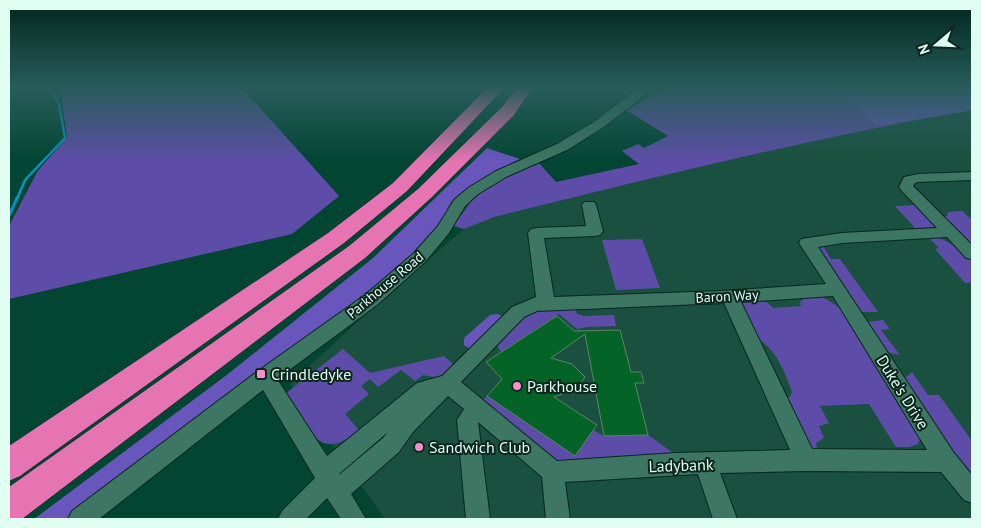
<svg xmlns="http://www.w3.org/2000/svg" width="981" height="528" font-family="'PT Sans',sans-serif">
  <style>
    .built { fill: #1a503f }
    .green { fill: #5e4da8 }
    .forest { fill: #6956bc }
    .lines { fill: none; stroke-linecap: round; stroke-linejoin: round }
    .stream-far1 { stroke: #0095c3; stroke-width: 2.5 }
    .stream { stroke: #0095c3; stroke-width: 3 }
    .building { fill: #046327; stroke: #5d8563 }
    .minor-casing { stroke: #08271d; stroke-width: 2 }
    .highway-casing { stroke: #08271d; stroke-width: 1 }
    .minor { fill: #3d7662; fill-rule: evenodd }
    .highway { fill: #e774b2; fill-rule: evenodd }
    .poi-dot { fill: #fa8fc7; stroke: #0e261e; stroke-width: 2 }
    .labels { text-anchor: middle; stroke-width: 4; stroke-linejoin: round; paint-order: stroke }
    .street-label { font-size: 14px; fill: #dffdf0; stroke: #0e261e }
    .near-poi-label { font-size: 16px; fill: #dffdf0; stroke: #0e261e; text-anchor: start }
    .near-street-label { font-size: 16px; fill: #dffdf0; stroke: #0e261e }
  </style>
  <rect width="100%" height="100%" fill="#024533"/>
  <polygon class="built" points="972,110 972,519 385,519 290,384 379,302 464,229 496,216 739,157 877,126"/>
  <g class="green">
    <polygon points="60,88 242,88 339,196 292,234 9,299 9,226 37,172 67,137"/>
    <path d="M667 88H972V110C811 138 653 178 494 217L464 229 453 226 475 196 505 177 538 162 556 182 639 164 622 151 638 144 644 148 668 136 626 110Z"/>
    <polygon points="917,205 936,225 935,227 916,229 895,206"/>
    <polygon points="962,211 972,220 972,247 964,242 938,217 947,216 948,212"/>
    <path d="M926 235C945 237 960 249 972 262V282L965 283 935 249 939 248Z"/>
    <polygon points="642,239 660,288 616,290 602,240"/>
    <polygon points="821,243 831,259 840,259 878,312 858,312 816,244"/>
    <path d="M808 296H821L842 309 921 437 918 444 909 447H896L869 404 820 406 829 423 819 426 824 438 816 443 817 450 809 449 779 397H790L792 392C784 370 774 343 750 336L737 301C751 300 764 296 773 308L801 306 800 302Z"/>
    <polygon points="575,307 577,314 584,316 614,315 616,326 588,327 577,329 559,314 501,352 496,344 526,316 533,311"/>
    <polygon points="883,320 890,329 881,330 900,355 886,352 867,324 868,322"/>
    <path d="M343 349 370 373 444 356 454 365 440 378 423 375 415 381 401 370 378 387 370 379 361 386 369 394 345 414 359 430C318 466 306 425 285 394Z"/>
    <polygon points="912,372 928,395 939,395 972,441 972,485 961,472 904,379"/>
    <polygon points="487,396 575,456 593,430 604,436 648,435 682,459 553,466 479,404"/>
  </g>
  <g class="forest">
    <polygon points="836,88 972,88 972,110 877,126"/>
    <polygon points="487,148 520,159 471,187 451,202 440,227 405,263 71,519 34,519 228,374 373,258"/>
    <polygon points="498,314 504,317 470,349 464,345 464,338 490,315"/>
  </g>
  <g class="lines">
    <polyline class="stream-far1" points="17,199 25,180 65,138 59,104 50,88"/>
    <polyline class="stream" points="9,216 17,198"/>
  </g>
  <polygon class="building" points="557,316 574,331 620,330 631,372 641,372 644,383 635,383 648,435 604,436 585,334 551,358 572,364 585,377 576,389 554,397 597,425 575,456 487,396 502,379 486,362"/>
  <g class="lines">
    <defs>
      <path id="minor" d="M639 88H650L639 100 602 128 567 150 506 177 478 194 465 206 449 233 425 262 377 305 277 379 327 456 417 383 442 376 512 307 536 297 528 233 531 229 536 228 586 226 582 205 584 202H594L596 205 603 231 600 235 595 236 544 238 554 297 721 291 826 284 799 243 801 239 842 233 937 228 901 190 899 187 904 177 918 174 972 172V180L918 182 915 183 913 186 972 245V259L966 258 947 237 842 243 818 247 954 453 972 475V503L964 500 941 472 806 471 720 473 737 519H713L698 474 565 482 570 519H546L542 477 478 422 490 519H466L457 420 464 409 448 396 413 432 399 452 351 494 366 519H341L327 498 306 519H278L282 511 315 478 263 390 99 519H68L72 511 258 371 365 295 413 254 438 226 454 200 468 188 496 171 557 144 594 122ZM833 296 927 450 812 449 741 302ZM724 303 790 450 675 453 557 461 461 382 524 317 537 311ZM388 432 383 438 339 475V474Z"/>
      <g id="highway">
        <polygon points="487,88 504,88 407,191 344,243 20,476 9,481 9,446 328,233 393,183"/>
        <polygon points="516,88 532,88 514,115 432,197 365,258 22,519 9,519 9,487 349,246 418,189 502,107"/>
      </g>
    </defs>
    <use href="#minor" class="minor-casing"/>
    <use href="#highway" class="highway-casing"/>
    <use href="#minor" class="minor"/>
    <use href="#highway" class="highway"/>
  </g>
  <linearGradient id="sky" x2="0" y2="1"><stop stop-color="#01261c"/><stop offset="0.54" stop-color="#285c5b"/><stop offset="1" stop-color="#285c5b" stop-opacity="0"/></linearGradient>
  <rect width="981" height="162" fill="url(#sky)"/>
  <g class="poi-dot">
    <rect x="256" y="369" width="10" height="10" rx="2.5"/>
    <circle cx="517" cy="386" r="5"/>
    <circle cx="419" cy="447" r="5"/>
  </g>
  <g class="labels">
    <g class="street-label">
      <text transform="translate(385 285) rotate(-40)" y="5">Parkhouse Road</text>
      <text transform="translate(727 296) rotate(-3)" y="5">Baron Way</text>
    </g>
    <g class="near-poi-label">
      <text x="271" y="380">Crindledyke</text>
      <text x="527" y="392">Parkhouse</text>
      <text x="429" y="453">Sandwich Club</text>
    </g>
    <g class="near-street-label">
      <text transform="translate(903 392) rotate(58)" y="6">Duke's Drive</text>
      <text transform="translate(681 465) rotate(-2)" y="6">Ladybank</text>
    </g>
  </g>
  <rect width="981" height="528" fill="none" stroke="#dffdf0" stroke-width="20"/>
  <g transform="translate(936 45) rotate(251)" stroke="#0e261e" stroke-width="4" paint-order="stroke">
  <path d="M0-4L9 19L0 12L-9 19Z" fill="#dffdf0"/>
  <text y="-8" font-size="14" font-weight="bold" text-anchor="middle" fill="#dffdf0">N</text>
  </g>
</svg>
